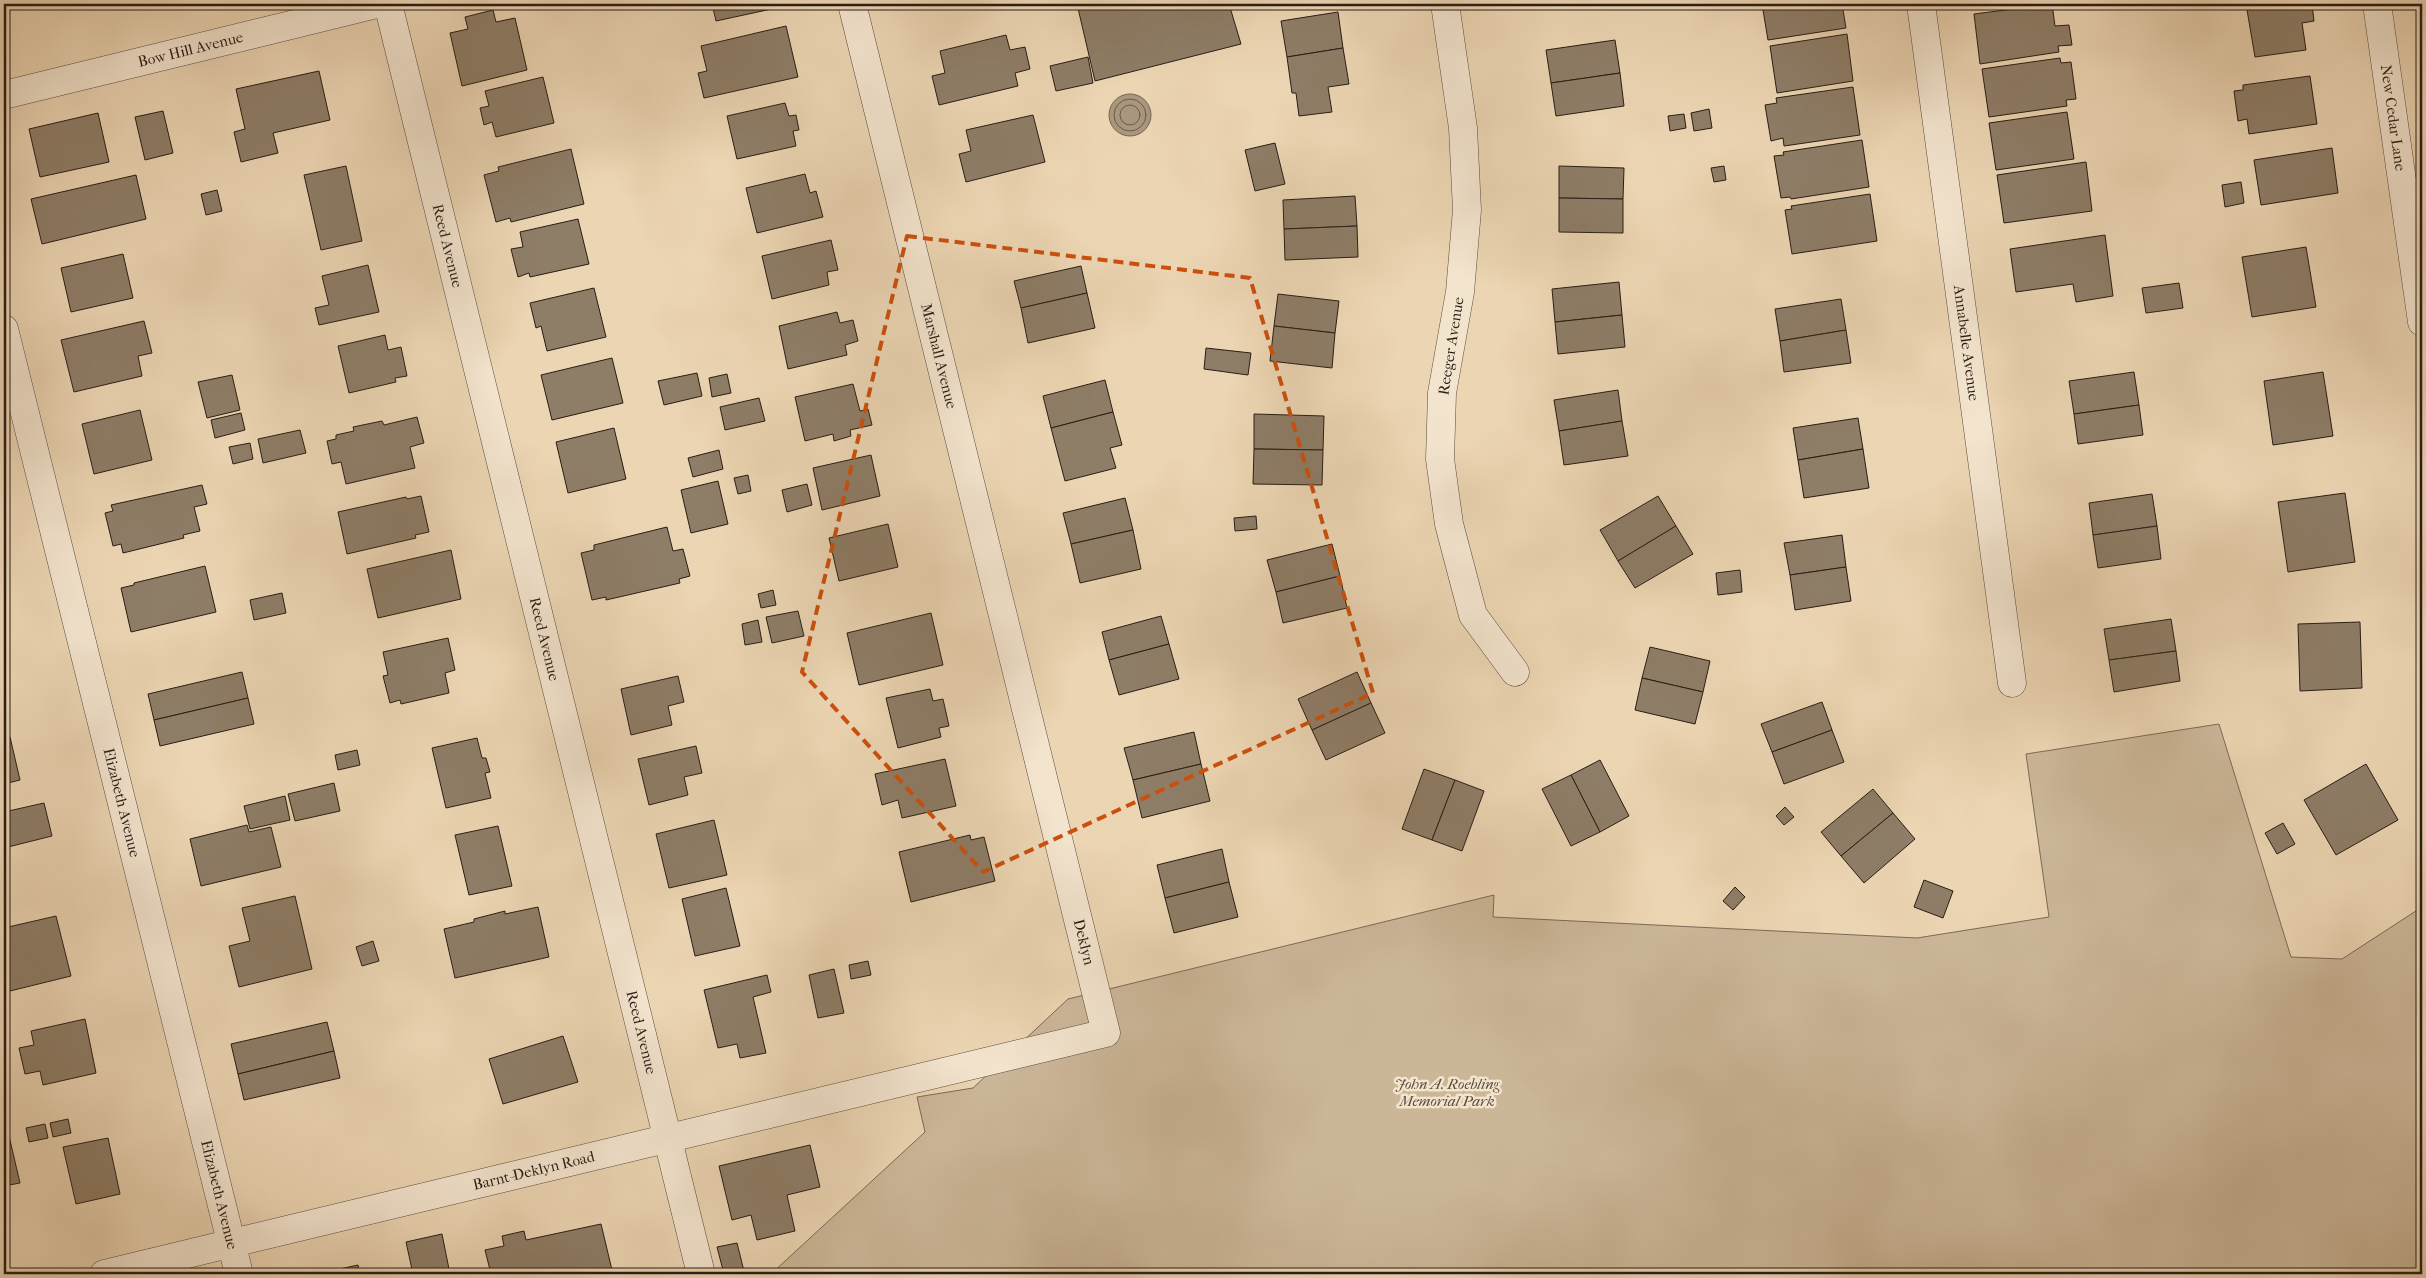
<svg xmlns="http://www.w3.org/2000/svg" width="2426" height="1278" font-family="'IM FELL French Canon',serif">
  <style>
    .green { fill: #cbb698; stroke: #7a6a56 }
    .water { fill: #a9967d; stroke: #756653 }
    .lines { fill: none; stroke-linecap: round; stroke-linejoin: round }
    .shore { stroke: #685a49; stroke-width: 1 }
    .building { fill: #8e7d67; stroke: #281d15 }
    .street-casing { stroke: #594b3c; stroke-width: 29 }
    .street { stroke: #f3e4ce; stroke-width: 28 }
    .marked { fill: none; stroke: #cb500d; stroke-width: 4; stroke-dasharray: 10 6; stroke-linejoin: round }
    .labels { text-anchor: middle; stroke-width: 5; stroke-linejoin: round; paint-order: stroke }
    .street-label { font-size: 15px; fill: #281d15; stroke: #f3e4ce }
    .park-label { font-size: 15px; font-style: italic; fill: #594b3c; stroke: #f3e4ce }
  </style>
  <rect width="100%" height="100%" fill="#ecd5b3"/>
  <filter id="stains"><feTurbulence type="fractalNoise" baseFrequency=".004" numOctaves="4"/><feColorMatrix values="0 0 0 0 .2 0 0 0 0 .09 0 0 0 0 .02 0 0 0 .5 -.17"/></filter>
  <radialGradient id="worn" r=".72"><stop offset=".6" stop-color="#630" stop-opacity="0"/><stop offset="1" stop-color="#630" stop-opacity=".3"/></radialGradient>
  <polygon class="green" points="2219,724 2291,957 2342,959 2422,907 2422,1274 771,1274 925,1132 917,1097 973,1088 1068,999 1494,895 1493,917 1917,938 2049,917 2026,754"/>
  <circle class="water" cx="1130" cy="115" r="21"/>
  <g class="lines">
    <g class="shore">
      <circle cx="1130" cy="115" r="16"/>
      <circle cx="1130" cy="115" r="10"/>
    </g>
  </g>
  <g class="building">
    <polygon points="4,4 26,4 4,9"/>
    <polygon points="712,4 781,4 781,7 716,21"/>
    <polygon points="1077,4 1229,4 1241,44 1095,81"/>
    <polygon points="1762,4 1842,4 1846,28 1768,40"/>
    <polygon points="1972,4 2006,4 1973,9"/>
    <polygon points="2052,4 2055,26 2069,25 2072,45 2058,46 2059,52 1980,64 1974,14"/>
    <polygon points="2246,4 2312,4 2314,21 2302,23 2306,50 2255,57"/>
    <polygon points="493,10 496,22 515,18 527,70 462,86 450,33 468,29 465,17"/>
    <polygon points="1338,12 1343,48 1287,57 1281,21"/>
    <polygon points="786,26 798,77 704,98 698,73 707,71 701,46"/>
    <polygon points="1847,34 1853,81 1777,93 1770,46"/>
    <polygon points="1006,35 1010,50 1025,47 1030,69 1015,73 1018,86 939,105 932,76 945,73 940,51"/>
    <polygon points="1615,40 1620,73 1551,83 1546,50"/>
    <polygon points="1343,48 1349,84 1328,87 1332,112 1299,116 1296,93 1292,93 1287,57"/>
    <polygon points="1088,57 1093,83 1056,91 1050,66"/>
    <polygon points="2060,58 2061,63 2071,62 2076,99 2066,100 2067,106 1989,117 1982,69"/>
    <polygon points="319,71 330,120 273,133 278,153 241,162 234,132 245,129 236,89"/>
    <polygon points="1620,73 1624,106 1556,116 1551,83"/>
    <polygon points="2310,76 2317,124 2249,134 2247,119 2238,121 2234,91 2243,90 2243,85"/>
    <polygon points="543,77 554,123 496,137 492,122 484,125 480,108 489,106 485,91"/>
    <polygon points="1853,87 1860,135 1784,146 1783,138 1771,141 1765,105 1777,103 1776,98"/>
    <polygon points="785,103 789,116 796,115 799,130 793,131 796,146 737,159 727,116"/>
    <polygon points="1709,109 1712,128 1694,131 1691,113"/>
    <polygon points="163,111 173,153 145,160 135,117"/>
    <polygon points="2067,112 2074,159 1996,170 1989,123"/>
    <polygon points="98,113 109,162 40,177 29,129"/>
    <polygon points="1684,114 1686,128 1670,131 1668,116"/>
    <polygon points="1033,115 1045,162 966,182 959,154 971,151 966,130"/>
    <polygon points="1862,140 1869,187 1791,199 1790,197 1781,198 1774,156 1784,155 1783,152"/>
    <polygon points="1275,143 1285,184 1255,191 1245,150"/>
    <polygon points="2332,148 2338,193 2261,205 2254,160"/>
    <polygon points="571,149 584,204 511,222 510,218 496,222 484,175 499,171 498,167"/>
    <polygon points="2086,162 2092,211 2004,223 1997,175"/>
    <polygon points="346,166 362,241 321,250 304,175"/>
    <polygon points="1559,166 1624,168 1623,199 1559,198"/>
    <polygon points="1724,166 1726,180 1714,182 1711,168"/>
    <polygon points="805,174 810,193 816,191 823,217 757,233 746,188"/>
    <polygon points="136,175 146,219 42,244 31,199"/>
    <polygon points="2241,182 2244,203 2225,207 2222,185"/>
    <polygon points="217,190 222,211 206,215 201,194"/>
    <polygon points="1870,194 1877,241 1792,254 1785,210 1792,209 1791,206"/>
    <polygon points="1355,196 1357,226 1284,229 1283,200"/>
    <polygon points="1559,198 1623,199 1623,233 1559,232"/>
    <polygon points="578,219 589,264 530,277 529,273 518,277 511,249 523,247 520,232"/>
    <polygon points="1357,226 1358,257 1285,260 1284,229"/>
    <polygon points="2105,235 2113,296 2076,302 2073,284 2016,292 2010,249"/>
    <polygon points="831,240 838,270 827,272 829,285 772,299 762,256"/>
    <polygon points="2306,247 2316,307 2252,317 2242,257"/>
    <polygon points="123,254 133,298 71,312 61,268"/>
    <polygon points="368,265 379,312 319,325 315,308 329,305 322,276"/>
    <polygon points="1081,266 1087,293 1021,308 1014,281"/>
    <polygon points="1619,282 1622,315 1555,322 1552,289"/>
    <polygon points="2179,283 2183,308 2146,313 2142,288"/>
    <polygon points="594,288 606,337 547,351 541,326 536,328 530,303"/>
    <polygon points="1087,293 1095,328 1028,343 1021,308"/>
    <polygon points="1278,294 1339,301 1335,333 1274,326"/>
    <polygon points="1841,299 1846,330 1780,341 1775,309"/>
    <polygon points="837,312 840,323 853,320 858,341 845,345 847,355 788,369 779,326"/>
    <polygon points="1622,315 1625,347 1558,354 1555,322"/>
    <polygon points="144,321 152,353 138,356 142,376 74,392 61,340"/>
    <polygon points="1274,326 1335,333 1332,368 1270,361"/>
    <polygon points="1846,330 1851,363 1784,372 1780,341"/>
    <polygon points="385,335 388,350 401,347 407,376 395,378 396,382 349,393 338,346"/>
    <polygon points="1206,348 1251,353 1248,375 1204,369"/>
    <polygon points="612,358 623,403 552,420 541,375"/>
    <polygon points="2134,372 2139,405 2074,414 2069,381"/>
    <polygon points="2323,372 2333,436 2273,445 2264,381"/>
    <polygon points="697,373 702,396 664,405 658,381"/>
    <polygon points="727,374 731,393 712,397 709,378"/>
    <polygon points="232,375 240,410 207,418 198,382"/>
    <polygon points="1105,380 1113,412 1051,428 1043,396"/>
    <polygon points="853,384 860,411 868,409 872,425 850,430 851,436 834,441 833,434 805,441 795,397"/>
    <polygon points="1618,390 1622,421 1559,431 1554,400"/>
    <polygon points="759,398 765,421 725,430 720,407"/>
    <polygon points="2139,405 2143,435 2078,444 2074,414"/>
    <polygon points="140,410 152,460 94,474 82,424"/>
    <polygon points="1113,412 1122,445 1110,448 1116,468 1065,481 1051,428"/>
    <polygon points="241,413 245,430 215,438 211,420"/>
    <polygon points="1254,414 1324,416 1323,450 1254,449"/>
    <polygon points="417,417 424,443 410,447 415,468 346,484 341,462 332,464 327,441 336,439 336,435 354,431 353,427 382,421 384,425"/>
    <polygon points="1858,418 1863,449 1798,460 1793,428"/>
    <polygon points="1622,421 1628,456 1564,465 1559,431"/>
    <polygon points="614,428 626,479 568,493 556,442"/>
    <polygon points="300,430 306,453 263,463 258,439"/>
    <polygon points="250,443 253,459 233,464 229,447"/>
    <polygon points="1254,449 1323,450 1322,485 1253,484"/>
    <polygon points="1863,449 1869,488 1804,498 1798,460"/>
    <polygon points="719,450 723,469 693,477 688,458"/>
    <polygon points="871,455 880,496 822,510 813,468"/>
    <polygon points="748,475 751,491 738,494 734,478"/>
    <polygon points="718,481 728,524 691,533 681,490"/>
    <polygon points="807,484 812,505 787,512 782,490"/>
    <polygon points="202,485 207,504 194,507 200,531 183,535 184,538 123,553 121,544 113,546 105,513 113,511 111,505"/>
    <polygon points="2345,493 2355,562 2288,572 2278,502"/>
    <polygon points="2152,494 2157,526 2093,535 2089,503"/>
    <polygon points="421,496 429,532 415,535 416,538 347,554 338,512 406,497 407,499"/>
    <polygon points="1658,496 1676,526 1618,561 1600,530"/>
    <polygon points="1125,498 1133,530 1071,544 1063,513"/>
    <polygon points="1256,516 1257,529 1235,531 1234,518"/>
    <polygon points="888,524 898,567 839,581 829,538"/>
    <polygon points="1676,526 1693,554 1635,588 1618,561"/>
    <polygon points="2157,526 2161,559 2098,568 2093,535"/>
    <polygon points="667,527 673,551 683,549 690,576 679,579 680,583 606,600 606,597 592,600 581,553 594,550 594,545"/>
    <polygon points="1133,530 1141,569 1080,583 1071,544"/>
    <polygon points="1842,535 1846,567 1790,575 1784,543"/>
    <polygon points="1332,544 1340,576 1276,592 1267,560"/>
    <polygon points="451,550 461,599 378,618 367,569"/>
    <polygon points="205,566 216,612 131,632 121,588 134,585 134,583"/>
    <polygon points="1846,567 1851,601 1795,610 1790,575"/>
    <polygon points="1740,570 1742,592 1718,595 1716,573"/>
    <polygon points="1340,576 1347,608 1283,623 1276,592"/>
    <polygon points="773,590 776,605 761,608 758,594"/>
    <polygon points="282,593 286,613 254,620 250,600"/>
    <polygon points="798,611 804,636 772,643 766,617"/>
    <polygon points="931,613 943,665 859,685 847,633"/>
    <polygon points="1161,616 1169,644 1109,660 1102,632"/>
    <polygon points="2171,619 2176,651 2109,660 2104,629"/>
    <polygon points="758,620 762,642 745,645 742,624"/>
    <polygon points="2360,622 2362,688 2300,691 2298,624"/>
    <polygon points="448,638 455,670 445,673 449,693 401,704 400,700 390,703 383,676 388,675 383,652"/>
    <polygon points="1169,644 1179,679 1119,695 1109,660"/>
    <polygon points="1650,647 1710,661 1703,692 1642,678"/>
    <polygon points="2176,651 2180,681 2114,692 2109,660"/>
    <polygon points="4,670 8,686 4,686"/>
    <polygon points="242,672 248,698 154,720 148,694"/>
    <polygon points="1357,672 1371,703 1312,730 1298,699"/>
    <polygon points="678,676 684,702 668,706 672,725 631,735 621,689"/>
    <polygon points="1642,678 1703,692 1695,724 1635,710"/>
    <polygon points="930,689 933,701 943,699 949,726 939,728 941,737 898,748 886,698"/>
    <polygon points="248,698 254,724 160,746 154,720"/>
    <polygon points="1822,702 1832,730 1772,752 1761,724"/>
    <polygon points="1371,703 1385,733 1326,760 1312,730"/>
    <polygon points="1832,730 1844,762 1784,784 1772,752"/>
    <polygon points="1194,732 1201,764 1133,780 1124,748"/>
    <polygon points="10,737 20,780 4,784 4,739"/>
    <polygon points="477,738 482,758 486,758 490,772 485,773 491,798 446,808 432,748"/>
    <polygon points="696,746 702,773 684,777 688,795 649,805 638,759"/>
    <polygon points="357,750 360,765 338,770 335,755"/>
    <polygon points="945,759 956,806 902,818 898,800 882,805 875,774"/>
    <polygon points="1600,760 1629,816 1600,832 1571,775"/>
    <polygon points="1201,764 1210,801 1142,818 1133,780"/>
    <polygon points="2366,764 2398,820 2336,855 2304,800"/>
    <polygon points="1424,769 1455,780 1432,840 1402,829"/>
    <polygon points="1571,775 1600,832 1571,846 1542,789"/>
    <polygon points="1455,780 1484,791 1462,851 1432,840"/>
    <polygon points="334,783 340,811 295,821 288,794"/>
    <polygon points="1873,789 1893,813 1841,856 1821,832"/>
    <polygon points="285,796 290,820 250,829 244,806"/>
    <polygon points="44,803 52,836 4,848 4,812"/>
    <polygon points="1785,807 1794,817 1784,825 1776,816"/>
    <polygon points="1893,813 1915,839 1864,883 1841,856"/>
    <polygon points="714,820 727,875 669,888 656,834"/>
    <polygon points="2283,823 2295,844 2277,854 2265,833"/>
    <polygon points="247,825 249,832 271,827 281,867 201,886 190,839"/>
    <polygon points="498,826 512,886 469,895 455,835"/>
    <polygon points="970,835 971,840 984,837 995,881 911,902 899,852"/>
    <polygon points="1222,849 1229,882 1165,898 1157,865"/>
    <polygon points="1924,880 1953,891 1943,918 1914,907"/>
    <polygon points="1229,882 1238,917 1174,933 1165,898"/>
    <polygon points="1735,887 1745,897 1733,910 1723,901"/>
    <polygon points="726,888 740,946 695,956 682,899"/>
    <polygon points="295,896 312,969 239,987 229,946 250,941 242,908"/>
    <polygon points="538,907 549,957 455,978 444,929 474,922 474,919 505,911 505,914"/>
    <polygon points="56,916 71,976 10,991 4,972 4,928"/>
    <polygon points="373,941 379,961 362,966 356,947"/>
    <polygon points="868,961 871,975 851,979 849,965"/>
    <polygon points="834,969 844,1013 818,1018 809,975"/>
    <polygon points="767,975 771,992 753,997 766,1053 740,1058 737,1044 718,1048 704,990"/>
    <polygon points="85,1019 96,1073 43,1085 40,1071 25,1074 19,1048 34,1045 31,1031"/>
    <polygon points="327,1022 334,1051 238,1074 231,1044"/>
    <polygon points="563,1036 578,1082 503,1104 489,1059"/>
    <polygon points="334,1051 340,1078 244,1100 238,1074"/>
    <polygon points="68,1119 71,1133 53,1137 50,1123"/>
    <polygon points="45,1124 48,1138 29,1142 26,1128"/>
    <polygon points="9,1136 20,1183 4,1186 4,1137"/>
    <polygon points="108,1138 120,1194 76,1204 63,1147"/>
    <polygon points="810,1145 820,1187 787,1195 795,1231 757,1240 751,1215 732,1220 719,1166"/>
    <polygon points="601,1224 612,1270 593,1274 491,1274 485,1250 504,1246 502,1236 524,1231 526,1240"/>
    <polygon points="442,1234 450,1274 413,1274 406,1242"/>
    <polygon points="737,1243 744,1271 724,1274 717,1247"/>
    <polygon points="358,1265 360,1274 317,1274"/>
  </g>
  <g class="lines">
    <defs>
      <g id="street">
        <path id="s1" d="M388 4 701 1274"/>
        <polyline points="1445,4 1463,128 1467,210 1460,292 1442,393 1440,459 1449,524 1473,615 1515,672"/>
        <path id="s2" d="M1921 4 2012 683"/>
        <path id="s3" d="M2377 4 2422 322"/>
        <path id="s4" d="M4 95 377 4"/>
        <path id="s5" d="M4 329 239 1274"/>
        <path id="s6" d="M104 1274 1106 1033 852 4"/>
      </g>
    </defs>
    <use href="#street" class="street-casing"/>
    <use href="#street" class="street"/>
  </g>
  <path class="marked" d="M907 236 1250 278 1373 693 983 872 802 672Z"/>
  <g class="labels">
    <g class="street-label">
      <text dy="5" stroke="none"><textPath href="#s4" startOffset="192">Bow Hill Avenue</textPath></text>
      <text dy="5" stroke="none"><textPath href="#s3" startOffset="115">New Cedar Lane</textPath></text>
      <text dy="5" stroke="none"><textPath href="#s1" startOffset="249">Reed Avenue</textPath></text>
      <text dy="5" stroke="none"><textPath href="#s2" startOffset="342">Annabelle Avenue</textPath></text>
      <text transform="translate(1451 346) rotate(-81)" y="5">Reeger Avenue</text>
      <text transform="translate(939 356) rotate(76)" y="5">Marshall Avenue</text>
      <text dy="5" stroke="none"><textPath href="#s1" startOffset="654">Reed Avenue</textPath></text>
      <text dy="5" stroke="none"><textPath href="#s5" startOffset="488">Elizabeth Avenue</textPath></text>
      <text transform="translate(1084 942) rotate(76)" y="5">Deklyn</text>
      <text dy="5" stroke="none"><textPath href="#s1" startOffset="1059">Reed Avenue</textPath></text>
      <text dy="5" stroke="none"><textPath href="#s6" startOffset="442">Barnt-Deklyn Road</textPath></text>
      <text dy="5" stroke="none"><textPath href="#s5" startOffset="892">Elizabeth Avenue</textPath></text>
    </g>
    <g class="park-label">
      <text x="1447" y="1089">John A. Roebling<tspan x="1447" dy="17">Memorial Park</tspan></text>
    </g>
  </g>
  <rect width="2426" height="1278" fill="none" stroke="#ecd5b3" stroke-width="20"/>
  <rect x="5" y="5" width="2416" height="1268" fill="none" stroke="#281d15" stroke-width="2.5"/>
  <rect x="10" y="10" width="2406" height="1258" fill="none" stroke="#281d15"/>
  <rect width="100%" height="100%" filter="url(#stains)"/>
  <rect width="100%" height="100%" fill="url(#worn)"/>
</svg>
